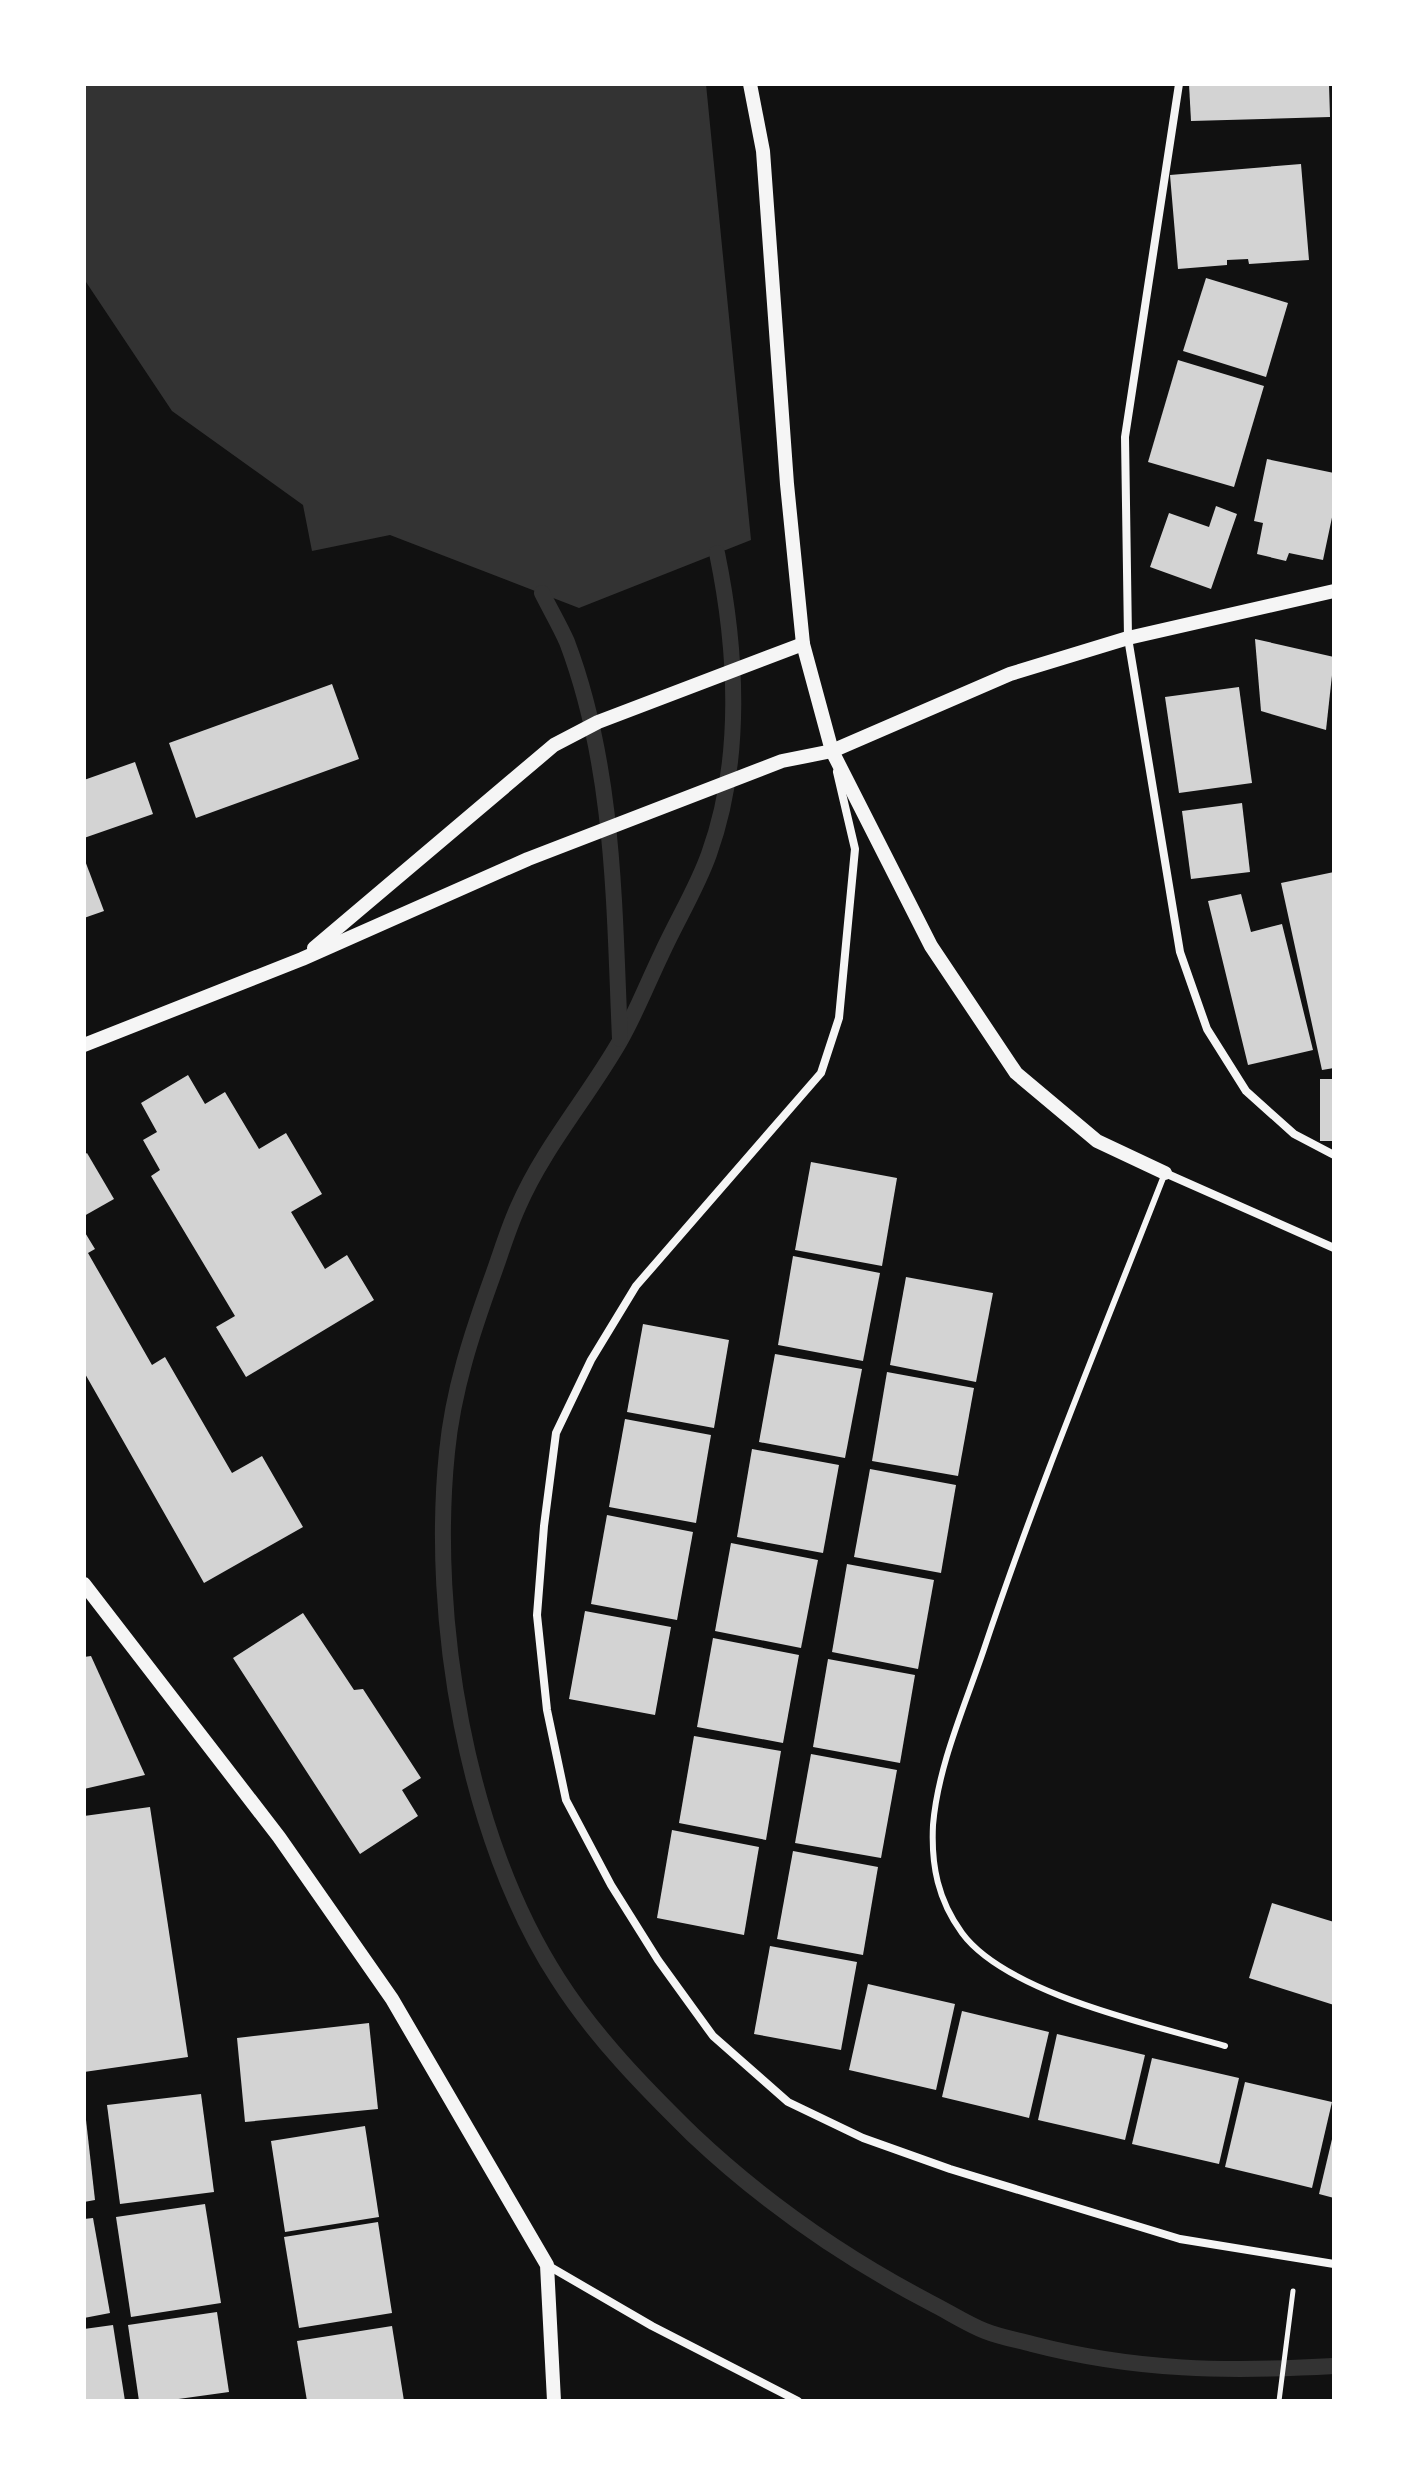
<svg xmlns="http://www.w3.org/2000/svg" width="1418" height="2485" font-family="'Sofia Sans Condensed',sans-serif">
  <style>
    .water { fill: #333 }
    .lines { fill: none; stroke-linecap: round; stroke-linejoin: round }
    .stream { stroke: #333; stroke-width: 16 }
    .building { fill: #d3d3d3 }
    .path { stroke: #f5f5f5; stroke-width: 5 }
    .service { stroke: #f5f5f5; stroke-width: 6 }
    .minor { stroke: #f5f5f5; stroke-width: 8 }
    .tertiary { stroke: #f5f5f5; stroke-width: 14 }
  </style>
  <rect width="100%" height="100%" fill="#111"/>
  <polygon class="water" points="84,84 706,84 751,540 579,608 390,535 312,551 303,505 172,411 84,279"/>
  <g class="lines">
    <g class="stream">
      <path d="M717 553C737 650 743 760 709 854 697 888 677 920 662 953 648 982 636 1013 620 1041 588 1097 544 1147 518 1207 508 1229 501 1253 493 1275 472 1333 453 1390 447 1452 430 1618 466 1837 558 1979 595 2037 644 2087 693 2135 764 2202 845 2258 931 2303 949 2312 967 2324 985 2331 1000 2337 1017 2340 1032 2344 1136 2371 1228 2372 1334 2366"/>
      <path d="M542 593C550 609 560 626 567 642 615 769 614 906 620 1039"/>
    </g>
  </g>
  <g class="building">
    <polygon points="1189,84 1329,84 1330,117 1191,121"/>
    <polygon points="1301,164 1309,260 1249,264 1248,259 1227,260 1227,265 1178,269 1170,175"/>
    <polygon points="1206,278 1288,303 1266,377 1183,351"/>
    <polygon points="1178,360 1264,386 1234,487 1148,462"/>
    <polygon points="1267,459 1334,473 1334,508 1323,560 1289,553 1286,561 1257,554 1263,523 1254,521"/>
    <polygon points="1216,506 1237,514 1211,589 1150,567 1169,513 1209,527"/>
    <polygon points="1255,639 1334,657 1326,730 1261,711"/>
    <polygon points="332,684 359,759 196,818 169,743"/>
    <polygon points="1239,687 1252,783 1179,793 1165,697"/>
    <polygon points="135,762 153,814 84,838 84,780"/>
    <polygon points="1242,803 1250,872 1191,879 1182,811"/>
    <polygon points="84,858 104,911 84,918"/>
    <polygon points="1334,872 1334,1068 1322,1070 1281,883"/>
    <polygon points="1241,894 1251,932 1282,924 1313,1050 1248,1065 1208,901"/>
    <polygon points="188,1075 205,1104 225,1092 259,1149 286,1133 322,1194 291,1212 325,1269 347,1255 374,1300 246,1377 216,1327 235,1316 151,1176 160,1170 143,1140 157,1132 141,1103"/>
    <rect x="1320" y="1079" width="14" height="62"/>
    <polygon points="87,1153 114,1199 84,1216 84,1155"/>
    <polygon points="811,1162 897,1178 882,1266 795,1250"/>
    <polygon points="84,1231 95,1249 88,1253 152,1365 165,1357 232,1473 262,1456 303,1527 204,1583 84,1372"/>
    <polygon points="793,1256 880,1273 863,1361 778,1345"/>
    <polygon points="906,1277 993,1293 976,1382 890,1365"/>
    <polygon points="643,1324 729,1340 714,1428 627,1412"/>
    <polygon points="775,1354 862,1369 845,1458 759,1442"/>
    <polygon points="887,1372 974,1388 958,1476 872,1461"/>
    <polygon points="625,1419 711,1435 696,1523 609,1507"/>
    <polygon points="752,1449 839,1465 823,1553 737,1537"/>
    <polygon points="870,1469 956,1485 941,1573 854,1557"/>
    <polygon points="607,1515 693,1532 677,1620 591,1604"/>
    <polygon points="731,1543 818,1560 801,1648 715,1631"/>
    <polygon points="847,1564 934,1580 918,1669 832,1652"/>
    <polygon points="585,1611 671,1627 655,1715 569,1699"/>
    <polygon points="303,1613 354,1690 363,1689 421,1778 402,1790 418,1816 360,1854 233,1658"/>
    <polygon points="713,1638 799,1655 783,1743 697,1727"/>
    <polygon points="91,1656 145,1775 84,1789 84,1657"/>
    <polygon points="828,1659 915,1675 900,1763 813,1747"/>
    <polygon points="694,1736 781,1751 766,1840 679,1823"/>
    <polygon points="811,1754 897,1770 881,1858 795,1843"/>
    <polygon points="150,1807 188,2057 84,2072 84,1816"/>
    <polygon points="672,1830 759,1847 744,1935 657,1918"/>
    <polygon points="793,1851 878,1867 863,1955 777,1939"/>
    <polygon points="1272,1903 1334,1922 1334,2005 1249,1978"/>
    <polygon points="770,1946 857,1962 841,2050 754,2034"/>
    <polygon points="868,1984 955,2004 936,2090 849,2070"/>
    <polygon points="962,2011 1049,2032 1029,2118 942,2097"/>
    <polygon points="369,2023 378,2109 245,2122 237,2038"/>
    <polygon points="1057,2034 1145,2055 1125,2140 1038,2120"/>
    <polygon points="1152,2058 1239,2078 1219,2164 1132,2144"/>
    <polygon points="1245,2082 1332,2102 1312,2188 1225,2167"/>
    <polygon points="201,2094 214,2192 120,2204 107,2105"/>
    <polygon points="84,2120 86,2120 95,2200 84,2202"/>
    <polygon points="365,2126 379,2217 285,2232 271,2141"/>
    <polygon points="1333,2135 1334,2135 1334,2198 1319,2194"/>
    <polygon points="205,2204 221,2303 131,2317 116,2217"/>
    <polygon points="93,2218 110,2313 84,2318 84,2219"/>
    <polygon points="378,2222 392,2313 299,2328 284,2237"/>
    <polygon points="217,2312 229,2392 164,2401 139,2401 128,2325"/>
    <polygon points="113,2325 125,2401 84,2401 84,2329"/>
    <polygon points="392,2326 404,2401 307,2401 297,2341"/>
  </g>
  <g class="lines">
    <polyline class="path" points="1279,2401 1293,2291"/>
    <path class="service" d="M1165 1173C1103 1332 1037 1490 983 1652 964 1708 938 1766 933 1825 931 1866 938 1900 962 1933 1007 1994 1153 2025 1225 2046"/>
    <g class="minor">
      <polyline points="1179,84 1125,437 1128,638 1180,952 1207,1029 1246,1091 1294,1134 1334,1155"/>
      <polyline points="837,772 855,849 839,1018 821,1073 636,1286 591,1360 556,1433 544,1526 537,1615 547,1710 566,1800 611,1885 658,1960 713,2036 788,2102 863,2138 950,2169 1180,2239 1334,2264"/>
      <polyline points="1165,1173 1334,1248"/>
      <polyline points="547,2265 652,2326 798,2401"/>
    </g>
    <g class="tertiary">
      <polyline points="750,84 763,151 787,484 803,644 832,751 931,946 1016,1073 1097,1141 1165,1173"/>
      <polyline points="314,948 554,745 598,722 803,644"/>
      <polyline points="84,1045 302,959 528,859 782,761 832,751 1010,674 1128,638 1334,591"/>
      <polyline points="84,1584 279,1837 392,1999 547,2265 554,2401"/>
    </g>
  </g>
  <rect width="1418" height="2485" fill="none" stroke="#ffffff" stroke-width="172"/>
</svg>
